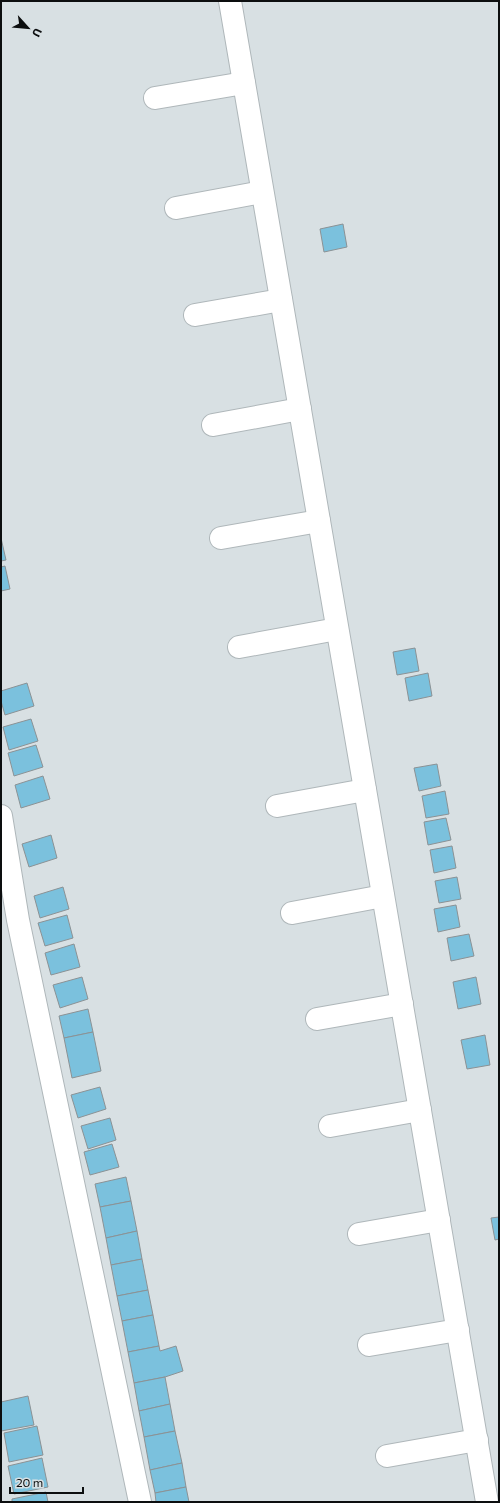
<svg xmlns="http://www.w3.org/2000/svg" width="500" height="1503" font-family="Commissioner,sans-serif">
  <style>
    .building { fill: #7bc1dd; stroke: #8b9295 }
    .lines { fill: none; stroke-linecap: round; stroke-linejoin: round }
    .minor-casing { stroke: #afb7ba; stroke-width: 24 }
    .minor { stroke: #fff; stroke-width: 22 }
  </style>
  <rect width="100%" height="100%" fill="#d8e0e3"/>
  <g class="building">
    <polygon points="343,224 347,247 324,252 320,229"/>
    <polygon points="1,538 6,560 1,561"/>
    <polygon points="5,566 10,589 1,591 1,567"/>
    <polygon points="415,648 419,671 397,675 393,652"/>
    <polygon points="428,673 432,696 409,701 405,678"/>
    <polygon points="27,683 34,706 5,715 1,701 1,691"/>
    <polygon points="31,719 38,741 9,750 3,727"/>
    <polygon points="36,745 43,767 14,776 8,753"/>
    <polygon points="437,764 441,786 419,791 414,768"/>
    <polygon points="43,776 50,799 21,808 15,785"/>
    <polygon points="445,791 449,814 426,818 422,796"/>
    <polygon points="446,818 451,840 428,845 424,822"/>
    <polygon points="51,835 57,858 29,867 22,844"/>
    <polygon points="452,846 456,868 434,873 430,850"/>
    <polygon points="457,877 461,899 439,903 435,881"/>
    <polygon points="63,887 69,909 40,918 34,896"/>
    <polygon points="456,905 460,927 438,932 434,909"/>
    <polygon points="67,915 73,938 45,946 38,923"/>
    <polygon points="469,934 474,956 451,961 447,938"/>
    <polygon points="74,944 80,967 51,975 45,953"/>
    <polygon points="82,977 88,999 60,1008 53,985"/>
    <polygon points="476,977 481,1004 458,1009 453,982"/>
    <polygon points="88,1009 93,1032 64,1038 59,1016"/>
    <polygon points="93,1032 101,1071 72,1078 64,1038"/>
    <polygon points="485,1035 490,1065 467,1069 461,1040"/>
    <polygon points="100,1087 106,1109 78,1118 71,1095"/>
    <polygon points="110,1118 116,1140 88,1149 81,1126"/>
    <polygon points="112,1144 119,1167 90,1175 84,1152"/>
    <polygon points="126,1177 131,1201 100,1207 95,1184"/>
    <polygon points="131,1201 137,1231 106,1238 100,1207"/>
    <polygon points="499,1217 499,1239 495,1240 491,1218"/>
    <polygon points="137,1231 142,1259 111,1265 106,1238"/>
    <polygon points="142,1259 148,1290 117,1296 111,1265"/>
    <polygon points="148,1290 153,1315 122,1321 117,1296"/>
    <polygon points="153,1315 159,1346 128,1352 122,1321"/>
    <polygon points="159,1346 160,1351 176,1346 183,1371 165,1377 134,1383 128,1352"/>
    <polygon points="165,1377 170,1404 139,1411 134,1383"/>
    <polygon points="28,1396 34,1425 1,1431 1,1402"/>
    <polygon points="170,1404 175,1431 144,1437 139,1411"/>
    <polygon points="37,1426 43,1455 9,1462 4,1433"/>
    <polygon points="175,1431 182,1463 150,1470 144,1437"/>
    <polygon points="42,1458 48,1487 14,1494 8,1466"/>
    <polygon points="182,1463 186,1487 155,1493 150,1470"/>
    <polygon points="186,1487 189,1502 156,1502 155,1493"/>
    <polygon points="46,1492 48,1502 12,1502 12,1499"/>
  </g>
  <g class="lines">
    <defs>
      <g id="minor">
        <polyline points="230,1 487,1502"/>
        <polyline points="155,98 244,83"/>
        <polyline points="176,208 262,192"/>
        <polyline points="195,315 281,300"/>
        <polyline points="213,425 300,409"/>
        <polyline points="221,538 319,521"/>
        <polyline points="239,647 337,629"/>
        <polyline points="277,806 365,790"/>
        <polyline points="1,816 18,920 140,1502"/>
        <polyline points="292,913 383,896"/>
        <polyline points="317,1019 402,1004"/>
        <polyline points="330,1126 420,1110"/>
        <polyline points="359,1234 439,1220"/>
        <polyline points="369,1345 458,1330"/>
        <polyline points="387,1456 477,1440"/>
      </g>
    </defs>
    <use href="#minor" class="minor-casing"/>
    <use href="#minor" class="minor"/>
  </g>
  <rect width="500" height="1503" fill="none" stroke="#0c0e0f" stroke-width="4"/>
  <g transform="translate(28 28) rotate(117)" stroke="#d8e0e3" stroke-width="3" paint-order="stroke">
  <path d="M0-3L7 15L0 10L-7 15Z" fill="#0c0e0f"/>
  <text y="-6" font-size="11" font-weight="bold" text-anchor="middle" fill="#0c0e0f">U</text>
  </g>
  <path d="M10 1487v6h73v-6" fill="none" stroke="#0c0e0f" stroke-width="2"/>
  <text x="16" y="1487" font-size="12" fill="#0c0e0f" stroke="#d8e0e3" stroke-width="3" paint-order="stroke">20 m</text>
</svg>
